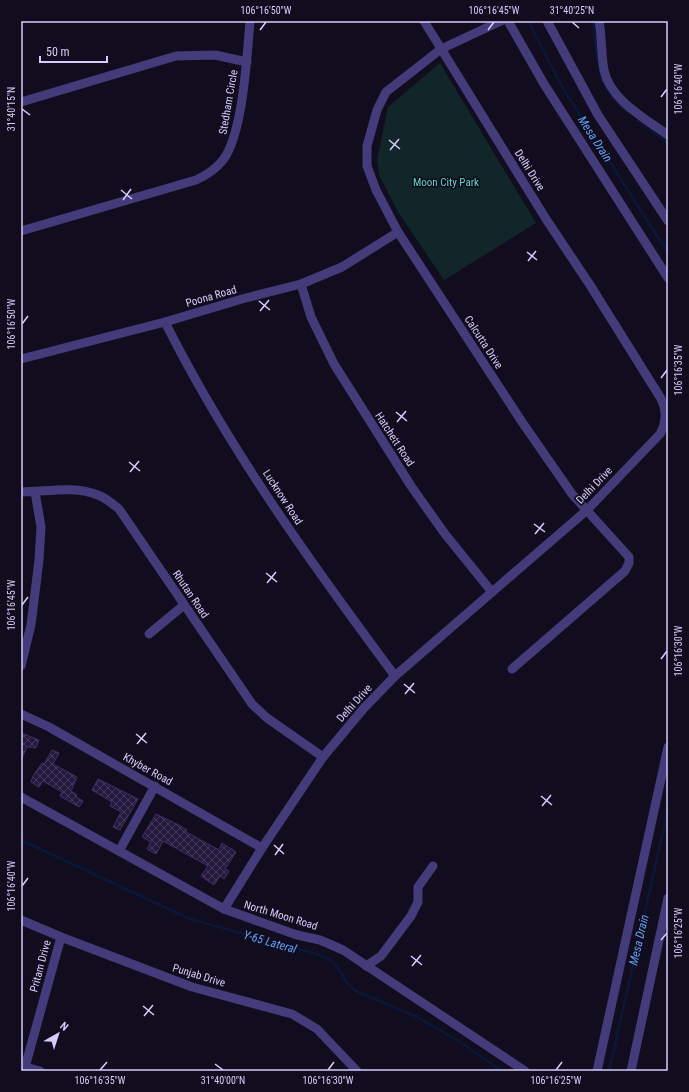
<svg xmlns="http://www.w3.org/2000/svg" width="689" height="1092" font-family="'Roboto Condensed',sans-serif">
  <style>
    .green { fill: #112628 }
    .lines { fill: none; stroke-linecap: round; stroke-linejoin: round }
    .stream { stroke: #0b1739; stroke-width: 2.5 }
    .building { fill: url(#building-cross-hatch); stroke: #402e68 }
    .minor { stroke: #443b7a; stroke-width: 9 }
    .ticks { fill: none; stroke: #d7cdfc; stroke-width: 1.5 }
    .labels { text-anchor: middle; stroke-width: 3.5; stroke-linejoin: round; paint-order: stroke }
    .street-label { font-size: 11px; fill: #d7cdfc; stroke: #120d1e }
    .park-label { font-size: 11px; fill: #5ed7c6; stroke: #120d1e }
    .water-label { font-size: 12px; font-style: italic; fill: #61a1f6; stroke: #120d1e }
    .neatline { fill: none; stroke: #d7cdfc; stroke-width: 1.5 }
    .ticks-label { font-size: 10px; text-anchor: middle; fill: #d7cdfc }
  </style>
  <defs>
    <pattern id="building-cross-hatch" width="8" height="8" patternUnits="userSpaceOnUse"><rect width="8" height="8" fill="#251a3e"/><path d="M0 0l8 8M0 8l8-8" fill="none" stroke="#443a5b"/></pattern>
  </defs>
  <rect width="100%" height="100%" fill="#120d1e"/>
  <polygon class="green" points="440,63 536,223 444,280 398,212 379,175 377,160 388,107"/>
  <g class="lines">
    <g class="stream">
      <polyline points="528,21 564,90 668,253"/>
      <path d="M593 21C598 61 594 85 628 112"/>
      <polyline points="638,120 668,143"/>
      <polyline points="21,840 190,919 317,954 330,960 337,966 348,984 356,991 417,1017 457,1040 502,1071"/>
      <polyline points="609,1071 668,810"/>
    </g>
  </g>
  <g class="building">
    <polygon points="21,733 39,740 36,748 27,747 21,760"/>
    <polygon points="52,750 59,753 53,764 77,777 71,791 77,795 76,797 83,801 79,807 60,796 62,792 43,781 39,787 31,782 33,776 42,763 44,764"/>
    <polygon points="98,779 138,799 120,830 113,827 121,812 110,806 112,802 92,790"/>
    <polygon points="156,814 177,824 187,830 186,832 219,850 222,843 236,852 225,869 229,871 224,879 220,876 214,885 201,876 208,866 163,841 156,854 147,849 151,842 142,837"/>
  </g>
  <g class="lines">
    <g class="minor">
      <polyline points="501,21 441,49 386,92 377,110 367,146 367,166 376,190 398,232 522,422 572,494 629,557 629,563 625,571 512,669"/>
      <polyline points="508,21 544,84 668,278"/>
      <polyline points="547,21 598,115 668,221"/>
      <path d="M599 21C602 37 601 54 604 70 610 100 646 119 668 135"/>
      <polyline points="21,102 176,56 215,55 247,62"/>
      <path d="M21 231 196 180C207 175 216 169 223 160 243 134 247 55 250 21"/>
      <polyline points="301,284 311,317 334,364 411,486 445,534 492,592"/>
      <path d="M165 322C228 448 311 563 395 676"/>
      <polyline points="21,359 165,322 242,299 301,284 342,267 398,232"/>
      <path d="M21 492C46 492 74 485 98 495 106 498 113 504 119 509L252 704 267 718 323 757"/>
      <polyline points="149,634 184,605"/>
      <polyline points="21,666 31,625 39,560 41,527 35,492"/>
      <polyline points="21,714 49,727 262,848"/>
      <polyline points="21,797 224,909 297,935 320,940 343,950 525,1071"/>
      <polyline points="119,851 155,786"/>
      <path d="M224 909 262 848 323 757 364 708 395 676 587 510 660 434C667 421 667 409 660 397L590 285 546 219 424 21"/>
      <polyline points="21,920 61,937 192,987 292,1014 317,1029 357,1071"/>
      <polyline points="366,966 381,956 411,916 418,902 418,887 433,866"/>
      <polyline points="25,1067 40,1071"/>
      <polyline points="24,1071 61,937"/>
      <polyline points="597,1071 668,747"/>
      <polyline points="631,1071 668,898"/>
    </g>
  </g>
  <path class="ticks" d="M572 22 579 28M260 30 266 22M488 30 494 22M661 97 667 89M22 109 30 115M389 140 400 149M390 150 399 139M121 190 132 199M123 200 131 189M527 252 537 260M528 261 536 251M259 301 270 310M260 311 269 300M22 324 28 316M661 378 667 370M396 412 407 421M397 422 406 411M129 462 140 471M130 472 139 461M534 524 545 532M535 534 544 523M266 573 277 582M267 583 276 572M22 605 28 597M661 659 667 651M404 684 415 693M405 694 414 683M136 734 147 743M137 744 146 733M541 796 552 805M542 806 551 795M274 845 284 854M275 855 283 844M22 886 28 878M661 940 667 933M411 956 422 965M412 966 421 955M143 1006 154 1015M144 1016 153 1005M215 1064 223 1070M100 1070 107 1062M328 1070 334 1062M556 1070 562 1062"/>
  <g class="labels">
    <g class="street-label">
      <text transform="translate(228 102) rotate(-80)" y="4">Stedham Circle</text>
      <text transform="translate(530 170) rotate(58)" y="4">Delhi Drive</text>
      <text transform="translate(211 296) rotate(-16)" y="4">Poona Road</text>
      <text transform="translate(484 342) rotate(57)" y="4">Calcutta Drive</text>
      <text transform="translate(395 439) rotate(57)" y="4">Hatchett Road</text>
      <text transform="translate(594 485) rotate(-46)" y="4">Delhi Drive</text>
      <text transform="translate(283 497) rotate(57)" y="4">Lucknow Road</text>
      <text transform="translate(191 594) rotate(56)" y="4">Rhutan Road</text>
      <text transform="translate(354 703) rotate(-48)" y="4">Delhi Drive</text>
      <text transform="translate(148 769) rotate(29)" y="4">Khyber Road</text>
      <text transform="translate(281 915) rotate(17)" y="4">North Moon Road</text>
      <text transform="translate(40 966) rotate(-75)" y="4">Pritam Drive</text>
      <text transform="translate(199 975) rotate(17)" y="4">Punjab Drive</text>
    </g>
    <g class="park-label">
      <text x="446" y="186">Moon City Park</text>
    </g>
    <g class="water-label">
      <text transform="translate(595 139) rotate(57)" y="4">Mesa Drain</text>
      <text transform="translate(639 940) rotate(-77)" y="4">Mesa Drain</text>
      <text transform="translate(270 942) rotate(16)" y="4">Y-65 Lateral</text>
    </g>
  </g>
  <rect width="689" height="1092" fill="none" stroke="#120d1e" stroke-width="44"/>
  <g transform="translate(58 1034) rotate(39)" stroke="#120d1e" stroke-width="3" paint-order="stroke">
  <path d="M0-3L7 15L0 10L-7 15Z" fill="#d7cdfc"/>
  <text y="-6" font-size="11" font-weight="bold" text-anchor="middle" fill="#d7cdfc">N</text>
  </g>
  <path d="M40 56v6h67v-6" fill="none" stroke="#d7cdfc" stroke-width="2"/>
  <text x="46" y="56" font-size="12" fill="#d7cdfc" stroke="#120d1e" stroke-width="3" paint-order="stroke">50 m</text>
  <rect x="22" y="22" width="645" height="1048" class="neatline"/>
  <g class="ticks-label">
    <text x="266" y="14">106°16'50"W</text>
    <text x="494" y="14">106°16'45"W</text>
    <text x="572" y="14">31°40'25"N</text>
    <text transform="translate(678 89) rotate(-90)" y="4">106°16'40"W</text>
    <text transform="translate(11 109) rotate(-90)" y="4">31°40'15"N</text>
    <text transform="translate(11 324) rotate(-90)" y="4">106°16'50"W</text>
    <text transform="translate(678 370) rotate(-90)" y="4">106°16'35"W</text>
    <text transform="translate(11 605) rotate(-90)" y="4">106°16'45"W</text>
    <text transform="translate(678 651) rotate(-90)" y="4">106°16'30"W</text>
    <text transform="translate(11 886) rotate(-90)" y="4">106°16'40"W</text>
    <text transform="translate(678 933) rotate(-90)" y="4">106°16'25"W</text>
    <text x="100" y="1084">106°16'35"W</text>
    <text x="223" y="1084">31°40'00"N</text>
    <text x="328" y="1084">106°16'30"W</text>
    <text x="556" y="1084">106°16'25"W</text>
  </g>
</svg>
